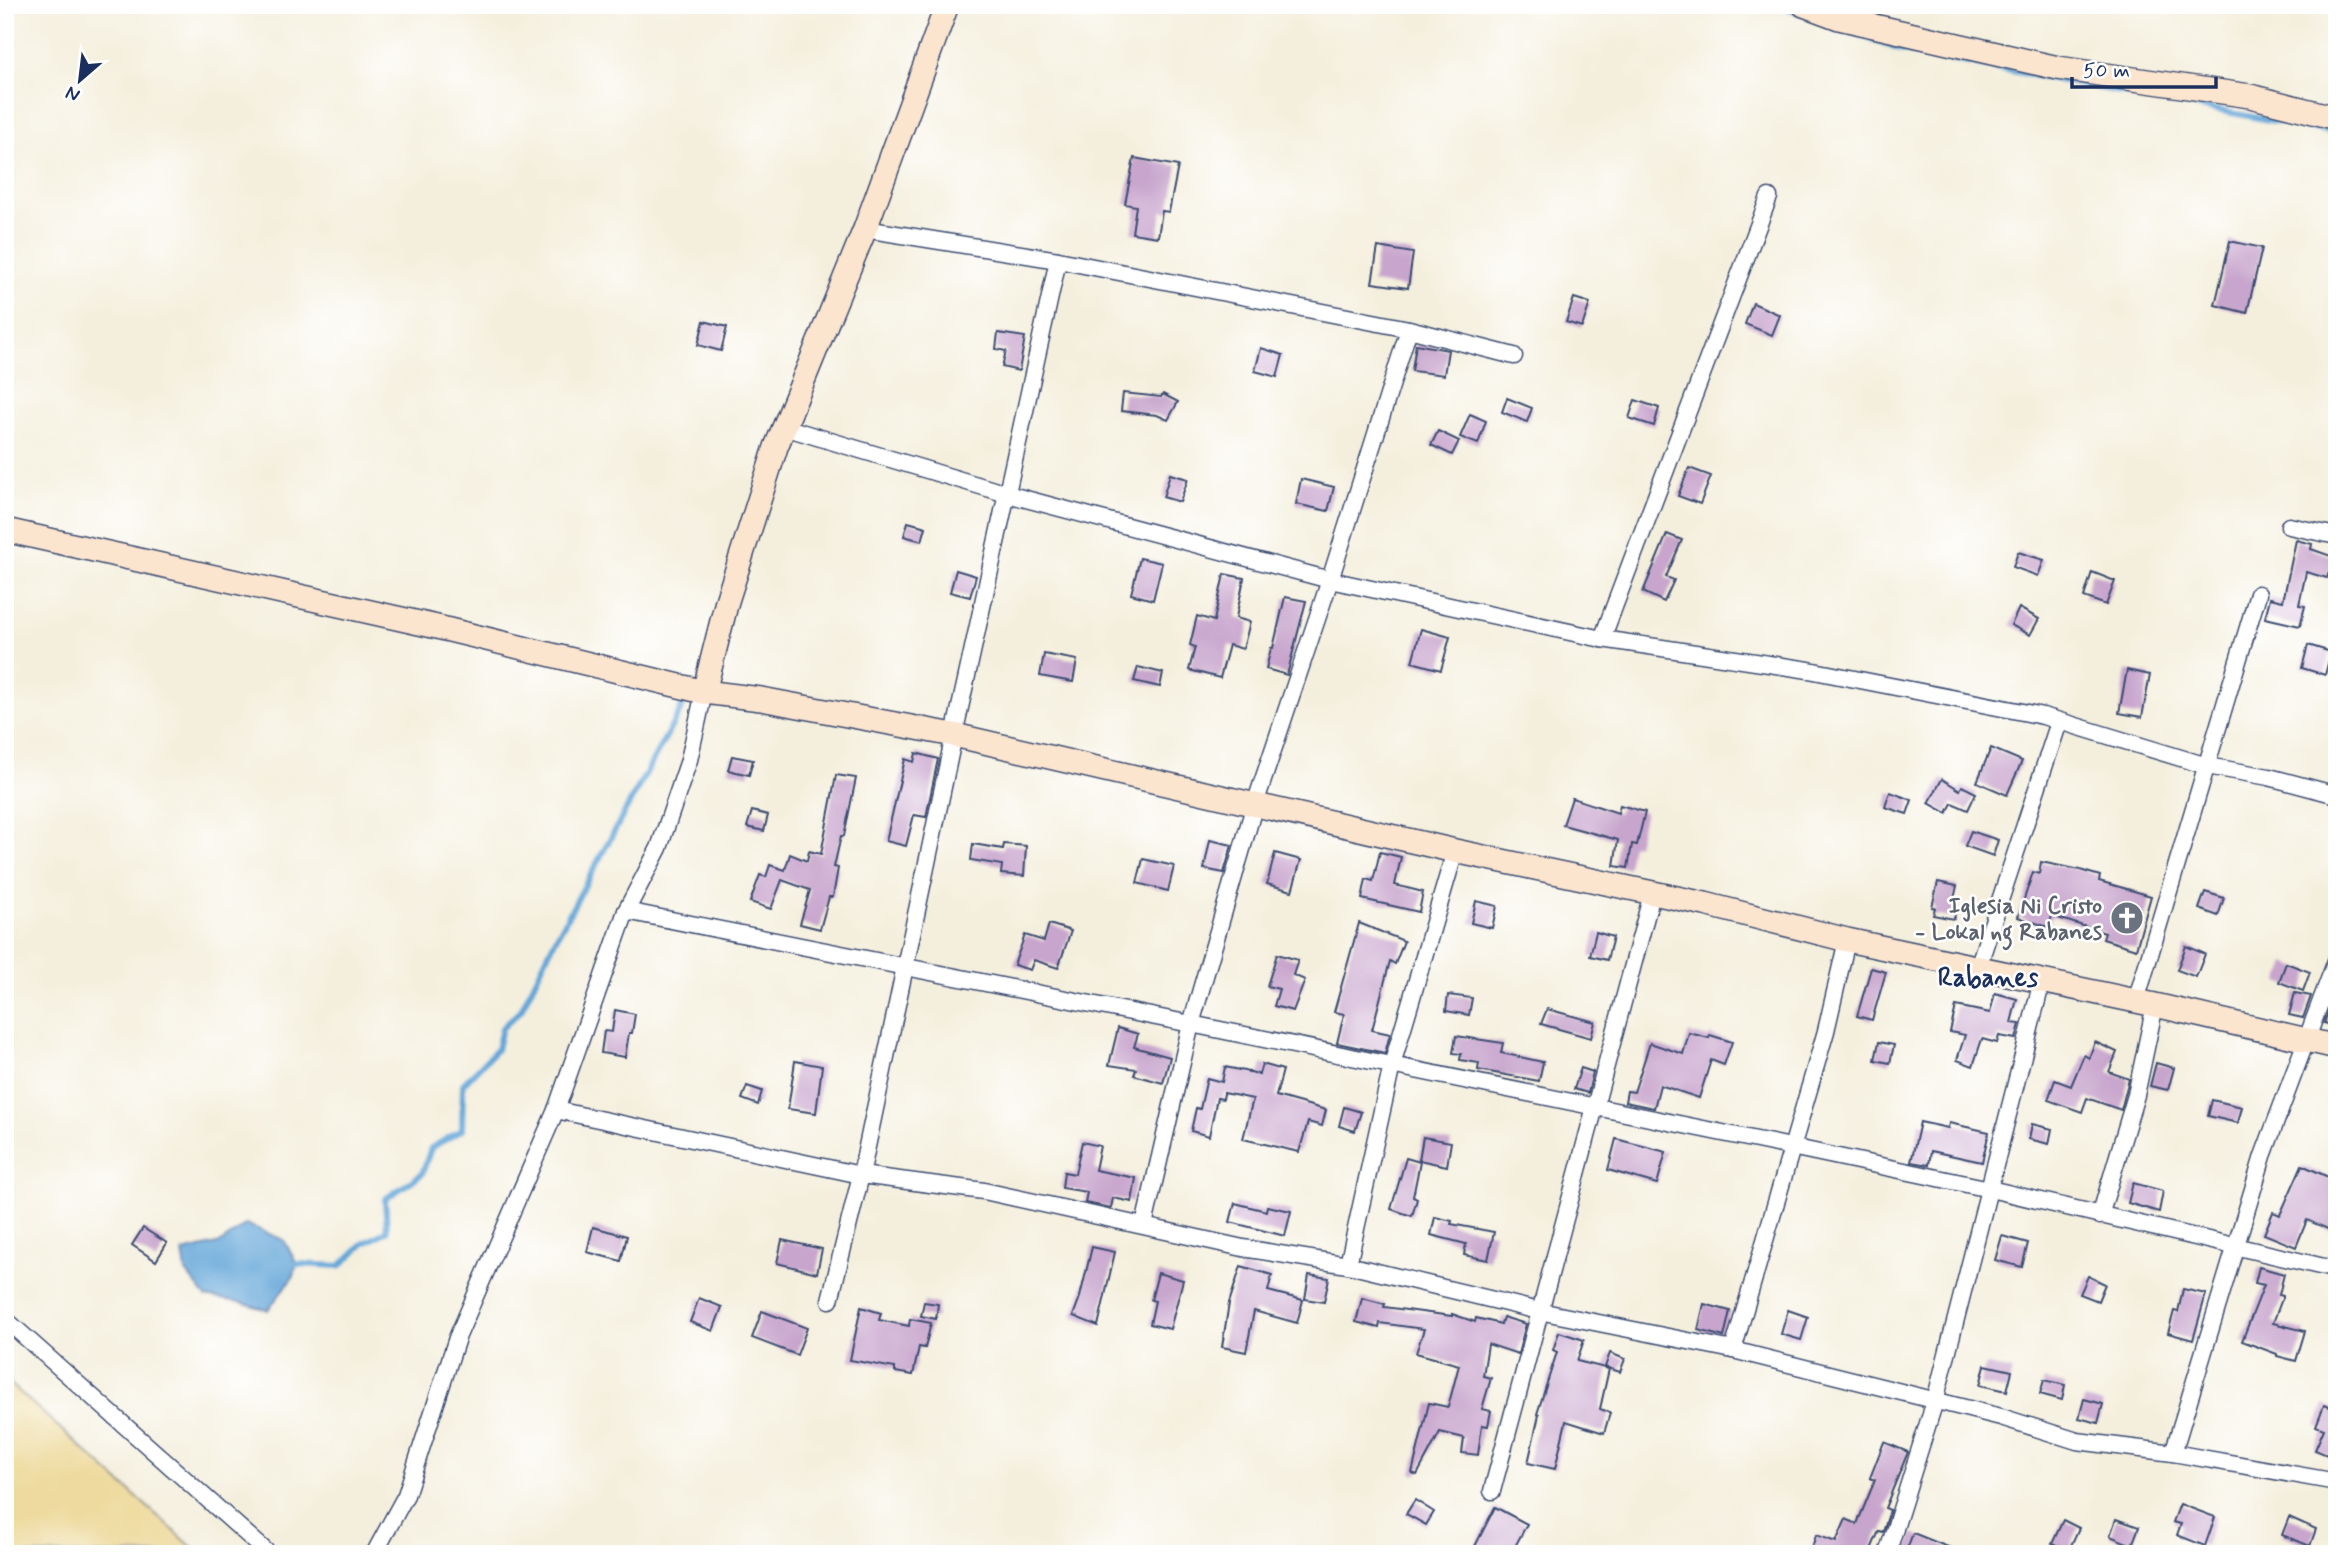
<svg xmlns="http://www.w3.org/2000/svg" width="2342" height="1559" font-family="Mynerve,sans-serif">
  <style>
    .sand { fill: #eeda9e; stroke: #84847e; stroke-width: 2 }
    .water { fill: #64a6d8; stroke: #406a9b; stroke-width: 2 }
    .lines { fill: none; stroke-linecap: round; stroke-linejoin: round }
    .stream { stroke: #64a6d8; stroke-width: 6 }
    .building { fill: #c8a5cd }
    .street-casing { stroke: #3c4c71; stroke-width: 19 }
    .secondary-casing { stroke: #3c4c71; stroke-width: 26 }
    .street { stroke: #fff; stroke-width: 16 }
    .secondary { stroke: #fce5cf; stroke-width: 23 }
    .labels { text-anchor: middle; stroke-width: 5; stroke-linejoin: round; paint-order: stroke }
    .worship-label { font-size: 23px; font-weight: bold; fill: #5b616d; stroke: #fff; text-anchor: end }
    .quarter-label { font-size: 26px; font-weight: bold; fill: #1b2f5e; stroke: #fff }
  </style>
  <rect width="100%" height="100%" fill="#fff"/>
  <filter id="ink" filterUnits="userSpaceOnUse"><feTurbulence type="fractalNoise" baseFrequency=".0143" numOctaves="2"/><feDisplacementMap in="SourceGraphic" scale="14" xChannelSelector="R" yChannelSelector="G"/><feConvolveMatrix kernelMatrix="1 2 1 2 8 2 1 2 1" color-interpolation-filters="sRGB"/></filter>
  <filter id="wash" filterUnits="userSpaceOnUse"><feTurbulence type="fractalNoise" baseFrequency=".00686" numOctaves="4" result="noise"/><feDisplacementMap in="SourceGraphic" scale="28" xChannelSelector="R" yChannelSelector="G"/><feGaussianBlur stdDeviation="1.57" result="paint"/><feColorMatrix in="noise" values="0 0 0 0 0 0 0 0 0 0 0 0 0 0 0 0 0 1.4 0 .05"/><feComposite in="paint" operator="in"/></filter>
  <g filter="url(#wash)">
    <rect width="100%" height="100%" fill="#f4efdd"/>
    <polygon class="sand" points="5,1379 200,1554 5,1554"/>
    <polygon class="water" points="246,1224 284,1240 297,1264 293,1277 268,1310 240,1302 206,1297 186,1272 183,1252 221,1243"/>
    <g class="lines">
      <g class="stream">
        <polyline points="1779,5 1800,13"/>
        <polyline points="1846,30 1900,50 2337,133"/>
        <polyline points="297,1264 340,1266 363,1244 387,1231 385,1199 422,1174 431,1148 462,1130 463,1084 497,1049 502,1028 521,1010 555,940 687,698"/>
      </g>
    </g>
    <g id="blocks">
      <g class="building">
        <polygon points="1134,158 1178,166 1169,212 1162,211 1158,237 1132,233 1136,206 1125,204"/>
        <polygon points="2230,241 2262,248 2247,313 2215,305"/>
        <polygon points="1378,247 1413,253 1408,288 1372,283"/>
        <polygon points="1574,298 1590,303 1582,327 1566,322"/>
        <polygon points="1753,303 1780,315 1772,335 1745,324"/>
        <polygon points="704,321 727,327 721,351 698,345"/>
        <polygon points="998,333 1025,337 1019,371 1002,367 1006,351 996,349"/>
        <polygon points="1416,344 1448,350 1444,375 1412,371"/>
        <polygon points="1261,348 1283,355 1277,377 1255,371"/>
        <polygon points="1123,393 1161,397 1163,394 1178,402 1168,420 1157,415 1121,411"/>
        <polygon points="1507,398 1532,408 1527,422 1502,412"/>
        <polygon points="1635,400 1659,408 1654,426 1629,418"/>
        <polygon points="1470,414 1486,421 1478,444 1460,437"/>
        <polygon points="1438,431 1459,441 1452,455 1431,445"/>
        <polygon points="1689,468 1711,476 1700,504 1678,496"/>
        <polygon points="1170,474 1188,479 1180,502 1163,497"/>
        <polygon points="1301,479 1334,487 1328,511 1296,504"/>
        <polygon points="908,522 926,527 922,541 904,536"/>
        <polygon points="1667,534 1682,540 1666,577 1674,580 1664,602 1643,592"/>
        <polygon points="2296,540 2312,544 2311,549 2334,557 2327,578 2306,572 2299,605 2305,606 2300,626 2265,618 2270,598 2283,601"/>
        <polygon points="2018,552 2044,560 2038,576 2013,567"/>
        <polygon points="1140,558 1162,563 1153,600 1131,594"/>
        <polygon points="956,570 976,576 970,597 950,592"/>
        <polygon points="2092,572 2115,581 2106,605 2084,597"/>
        <polygon points="1224,574 1244,578 1236,618 1250,622 1243,649 1229,645 1220,678 1189,670 1195,647 1190,645 1197,616 1214,621"/>
        <polygon points="1285,597 1306,601 1287,675 1266,669 1271,648 1273,648"/>
        <polygon points="2019,608 2039,619 2030,635 2011,625"/>
        <polygon points="1421,629 1450,637 1441,670 1412,662"/>
        <polygon points="2308,645 2331,652 2325,675 2302,668"/>
        <polygon points="1044,654 1077,660 1073,682 1040,676"/>
        <polygon points="1138,667 1163,673 1160,687 1134,681"/>
        <polygon points="2127,670 2150,675 2142,717 2119,713"/>
        <polygon points="1991,748 2022,761 2007,795 1977,782"/>
        <polygon points="916,753 938,759 926,817 914,815 906,846 886,841 905,759 914,762"/>
        <polygon points="732,756 753,760 749,775 728,770"/>
        <polygon points="836,775 856,778 844,836 841,836 834,867 838,868 833,897 829,897 820,929 800,924 810,890 782,880 771,909 750,902 760,875 766,877 770,865 785,870 790,854 807,861 809,851 821,854"/>
        <polygon points="1942,779 1960,790 1962,786 1976,793 1968,810 1952,803 1947,813 1929,803"/>
        <polygon points="1890,792 1912,800 1907,814 1885,807"/>
        <polygon points="1572,798 1618,813 1620,805 1645,812 1637,845 1632,844 1628,868 1614,866 1618,840 1563,825"/>
        <polygon points="752,811 768,815 764,831 747,827"/>
        <polygon points="1971,831 1998,840 1993,856 1965,846"/>
        <polygon points="1210,840 1232,845 1224,873 1204,869"/>
        <polygon points="973,844 1003,849 1004,844 1026,846 1024,876 1001,874 1002,865 971,860"/>
        <polygon points="1380,852 1401,857 1395,885 1423,892 1419,912 1362,899 1366,879 1373,881"/>
        <polygon points="1275,853 1301,860 1292,891 1267,884"/>
        <polygon points="1143,859 1174,866 1168,891 1137,883"/>
        <polygon points="2041,862 2080,870 2100,876 2099,881 2151,896 2136,949 2103,939 2105,933 2052,916 2048,927 2018,917 2033,872 2039,874"/>
        <polygon points="1938,882 1957,886 1953,903 1957,904 1954,919 1933,915 1935,908 1932,907"/>
        <polygon points="2205,892 2224,898 2218,916 2199,909"/>
        <polygon points="1476,901 1497,906 1492,928 1471,923"/>
        <polygon points="1359,923 1404,941 1395,964 1390,961 1372,1030 1390,1034 1385,1053 1337,1043 1344,1014 1334,1012"/>
        <polygon points="1049,924 1071,931 1058,968 1034,960 1030,970 1014,965 1025,935 1044,941"/>
        <polygon points="1596,932 1613,937 1607,960 1590,956"/>
        <polygon points="2186,946 2205,954 2196,977 2177,970"/>
        <polygon points="1277,954 1298,960 1293,975 1305,980 1293,1011 1274,1006 1279,989 1267,986"/>
        <polygon points="2286,963 2310,972 2303,991 2279,982"/>
        <polygon points="1871,968 1886,972 1872,1020 1857,1016"/>
        <polygon points="1995,993 2017,999 2011,1023 2020,1024 2016,1039 1999,1036 1997,1043 1982,1039 1973,1066 1957,1060 1965,1035 1950,1032 1956,1006 1990,1013"/>
        <polygon points="2295,993 2311,996 2303,1018 2289,1015"/>
        <polygon points="1448,995 1472,998 1469,1015 1446,1011"/>
        <polygon points="2332,1001 2337,1002 2337,1026 2324,1023"/>
        <polygon points="1547,1009 1595,1022 1591,1038 1541,1024"/>
        <polygon points="615,1010 635,1014 632,1033 629,1033 625,1057 601,1053 604,1031 612,1032"/>
        <polygon points="1118,1028 1138,1034 1134,1047 1170,1057 1163,1083 1134,1075 1136,1069 1109,1065"/>
        <polygon points="1689,1033 1709,1038 1710,1035 1732,1042 1724,1065 1711,1060 1699,1098 1660,1085 1654,1108 1625,1102 1627,1091 1634,1092 1650,1043 1683,1054"/>
        <polygon points="1456,1036 1503,1043 1501,1053 1543,1062 1539,1081 1478,1070 1479,1063 1460,1060 1461,1054 1453,1053"/>
        <polygon points="1879,1042 1894,1045 1890,1063 1875,1060"/>
        <polygon points="2095,1042 2117,1052 2109,1072 2129,1079 2121,1110 2087,1098 2082,1112 2048,1100 2055,1080 2071,1086 2084,1055 2089,1058"/>
        <polygon points="795,1061 822,1066 816,1113 788,1109"/>
        <polygon points="2156,1063 2174,1068 2168,1090 2150,1086"/>
        <polygon points="1262,1064 1283,1070 1276,1096 1326,1110 1322,1126 1308,1122 1299,1152 1243,1139 1253,1099 1224,1093 1223,1099 1217,1098 1209,1136 1191,1131 1196,1108 1200,1109 1207,1078 1222,1082 1225,1067 1259,1074"/>
        <polygon points="1581,1068 1593,1072 1588,1093 1574,1089"/>
        <polygon points="747,1086 762,1091 758,1105 742,1099"/>
        <polygon points="2212,1100 2242,1107 2238,1123 2208,1116"/>
        <polygon points="1344,1107 1361,1112 1355,1131 1339,1126"/>
        <polygon points="1920,1122 1948,1128 1949,1123 1989,1132 1982,1162 1931,1151 1929,1165 1911,1162"/>
        <polygon points="2032,1124 2052,1129 2049,1144 2029,1139"/>
        <polygon points="1423,1137 1451,1142 1447,1166 1419,1160"/>
        <polygon points="1616,1139 1666,1152 1657,1184 1608,1170"/>
        <polygon points="1082,1142 1100,1146 1095,1170 1136,1178 1132,1202 1113,1198 1111,1208 1106,1207 1085,1203 1087,1192 1062,1188 1064,1172 1075,1174"/>
        <polygon points="1406,1158 1420,1162 1413,1197 1417,1199 1412,1216 1391,1209"/>
        <polygon points="2302,1165 2337,1181 2337,1233 2307,1220 2296,1247 2264,1234 2273,1212 2280,1215"/>
        <polygon points="2133,1183 2163,1191 2159,1212 2128,1203"/>
        <polygon points="1235,1203 1266,1211 1267,1206 1291,1211 1285,1236 1230,1222"/>
        <polygon points="1435,1217 1452,1221 1451,1224 1494,1232 1488,1260 1464,1255 1466,1244 1431,1235"/>
        <polygon points="593,1227 627,1236 621,1261 587,1252"/>
        <polygon points="143,1228 167,1243 156,1261 132,1245"/>
        <polygon points="2002,1236 2028,1243 2022,1267 1995,1260"/>
        <polygon points="782,1240 822,1249 817,1273 777,1263"/>
        <polygon points="1092,1247 1115,1252 1098,1326 1073,1316 1080,1297"/>
        <polygon points="1241,1266 1272,1275 1268,1291 1303,1300 1297,1323 1254,1311 1246,1352 1222,1347 1229,1303"/>
        <polygon points="2259,1267 2284,1274 2279,1295 2283,1296 2273,1323 2305,1331 2296,1361 2277,1356 2277,1354 2242,1341 2264,1285 2255,1283"/>
        <polygon points="1158,1273 1183,1280 1170,1329 1150,1324 1155,1301 1151,1300"/>
        <polygon points="1309,1275 1329,1278 1324,1302 1305,1299"/>
        <polygon points="2088,1276 2105,1284 2098,1301 2080,1294"/>
        <polygon points="2183,1289 2206,1294 2193,1340 2168,1333 2174,1311 2178,1312"/>
        <polygon points="699,1298 722,1307 713,1331 690,1322"/>
        <polygon points="1362,1298 1385,1304 1384,1307 1452,1316 1452,1314 1475,1322 1476,1318 1501,1324 1503,1317 1526,1324 1518,1354 1488,1344 1483,1376 1491,1378 1482,1409 1491,1411 1488,1426 1482,1425 1478,1455 1462,1453 1464,1438 1440,1432 1417,1475 1412,1473 1429,1403 1448,1407 1459,1365 1416,1353 1424,1329 1380,1323 1379,1328 1356,1322"/>
        <polygon points="924,1302 938,1304 936,1319 921,1316"/>
        <polygon points="1704,1304 1730,1311 1724,1337 1698,1330"/>
        <polygon points="861,1307 881,1313 879,1320 909,1326 910,1319 931,1323 925,1348 919,1347 913,1375 895,1372 895,1368 850,1360"/>
        <polygon points="1788,1310 1808,1317 1801,1340 1781,1334"/>
        <polygon points="762,1311 807,1328 797,1355 752,1338"/>
        <polygon points="1559,1332 1584,1340 1577,1361 1609,1369 1600,1409 1610,1413 1604,1433 1566,1421 1555,1469 1528,1463 1539,1415 1537,1414 1557,1352 1553,1350"/>
        <polygon points="1610,1353 1625,1359 1620,1372 1605,1367"/>
        <polygon points="1985,1365 2012,1371 2007,1391 1980,1385"/>
        <polygon points="2044,1380 2065,1385 2062,1400 2040,1394"/>
        <polygon points="2084,1399 2103,1404 2098,1423 2079,1418"/>
        <polygon points="2336,1399 2337,1399 2337,1459 2315,1450 2324,1429 2316,1426 2324,1405 2333,1408"/>
        <polygon points="1884,1442 1908,1452 1885,1508 1890,1510 1883,1532 1879,1531 1869,1554 1820,1554 1811,1551 1816,1535 1836,1542 1846,1519 1857,1524 1875,1480 1870,1478"/>
        <polygon points="1415,1500 1434,1512 1426,1525 1406,1514"/>
        <polygon points="2180,1504 2215,1517 2205,1546 2177,1535 2181,1524 2173,1522"/>
        <polygon points="1495,1507 1527,1524 1511,1554 1471,1554"/>
        <polygon points="2289,1517 2316,1529 2310,1546 2282,1535"/>
        <polygon points="2116,1519 2139,1527 2132,1545 2110,1536"/>
        <polygon points="2063,1520 2079,1528 2068,1552 2052,1544"/>
        <polygon points="1913,1533 1963,1553 1963,1554 1905,1554"/>
      </g>
    </g>
  </g>
  <g filter="url(#ink)">
    <use href="#blocks" fill-opacity="0" stroke="#3c4c71" stroke-width="2"/>
    <g class="lines">
      <defs>
        <g id="street">
          <polyline points="865,229 1058,260 1409,329 1330,580 1255,804 1191,1024 1144,1225"/>
          <polyline points="1409,329 1514,356"/>
          <polyline points="784,427 1007,494 1330,580 1602,639 1809,670 2043,716 2207,766 2269,777 2337,795"/>
          <polyline points="2289,526 2337,536"/>
          <polyline points="1602,639 1769,197"/>
          <polyline points="626,911 1191,1024 1791,1147 1990,1189 2337,1270"/>
          <polyline points="1978,967 2059,722"/>
          <polyline points="2136,1001 2258,594"/>
          <polyline points="556,1110 861,1175 984,1191 1243,1248 1348,1265 1539,1311 1733,1350 2001,1417 2077,1441 2173,1453 2337,1482"/>
          <polyline points="2100,1216 2136,1095 2155,1005"/>
          <polyline points="1348,1265 1392,1065 1455,851"/>
          <polyline points="830,1300 861,1175 954,735 1058,260"/>
          <polyline points="5,1319 269,1554"/>
          <polyline points="1733,1350 1826,1031 1847,940"/>
          <polyline points="2173,1453 2263,1156 2337,958"/>
          <polyline points="1492,1491 1652,894"/>
          <polyline points="374,1554 406,1495 457,1338 556,1110 626,911 659,848 689,760 704,692"/>
          <polyline points="1887,1554 1935,1401 2042,981"/>
        </g>
        <g id="secondary">
          <polyline points="1804,5 1839,18 2058,68 2250,96 2337,118"/>
          <polyline points="5,530 437,627 704,692 761,699 954,735 1455,851 1705,904 1847,940 2155,1005 2337,1047"/>
          <polyline points="704,692 727,601 776,447 865,229 947,5"/>
        </g>
      </defs>
      <use href="#street" class="street-casing"/>
      <use href="#secondary" class="secondary-casing"/>
      <use href="#street" class="street"/>
      <use href="#secondary" class="secondary"/>
    </g>
  </g>
  <defs>
    <symbol id="church-disc" viewBox="-11 -11 22 22"><circle r="9.5" fill="#6b7280" stroke="#fff"/><path d="M-1.2-6h2.4v3.5h3.3v2.4h-3.3V6h-2.4V-.1h-3.3v-2.4h3.3Z" fill="#fff"/></symbol>
  </defs>
  <g fill-rule="evenodd">
    <use href="#church-disc" x="2108" y="899" width="38" height="38"/>
  </g>
  <g class="labels">
    <g class="worship-label">
      <text x="2102" y="913">Iglesia Ni Cristo<tspan x="2102" dy="26">- Lokal ng Rabanes</tspan></text>
    </g>
    <g class="quarter-label">
      <text x="1988" y="986">Rabanes</text>
    </g>
  </g>
  <rect width="2342" height="1559" fill="none" stroke="#fff" stroke-width="28"/>
  <g transform="translate(80 80) rotate(208)" stroke="#ffffff" stroke-width="5" paint-order="stroke">
  <path d="M0-5L12 26L0 18L-12 26Z" fill="#1b2f5e"/>
  <text y="-10" font-size="19" font-weight="bold" text-anchor="middle" fill="#1b2f5e">N</text>
  </g>
  <path d="M2072 77v10h144v-10" fill="none" stroke="#1b2f5e" stroke-width="3.5"/>
  <text x="2083" y="77" font-size="21" fill="#1b2f5e" stroke="#ffffff" stroke-width="5" paint-order="stroke">50 m</text>
</svg>
